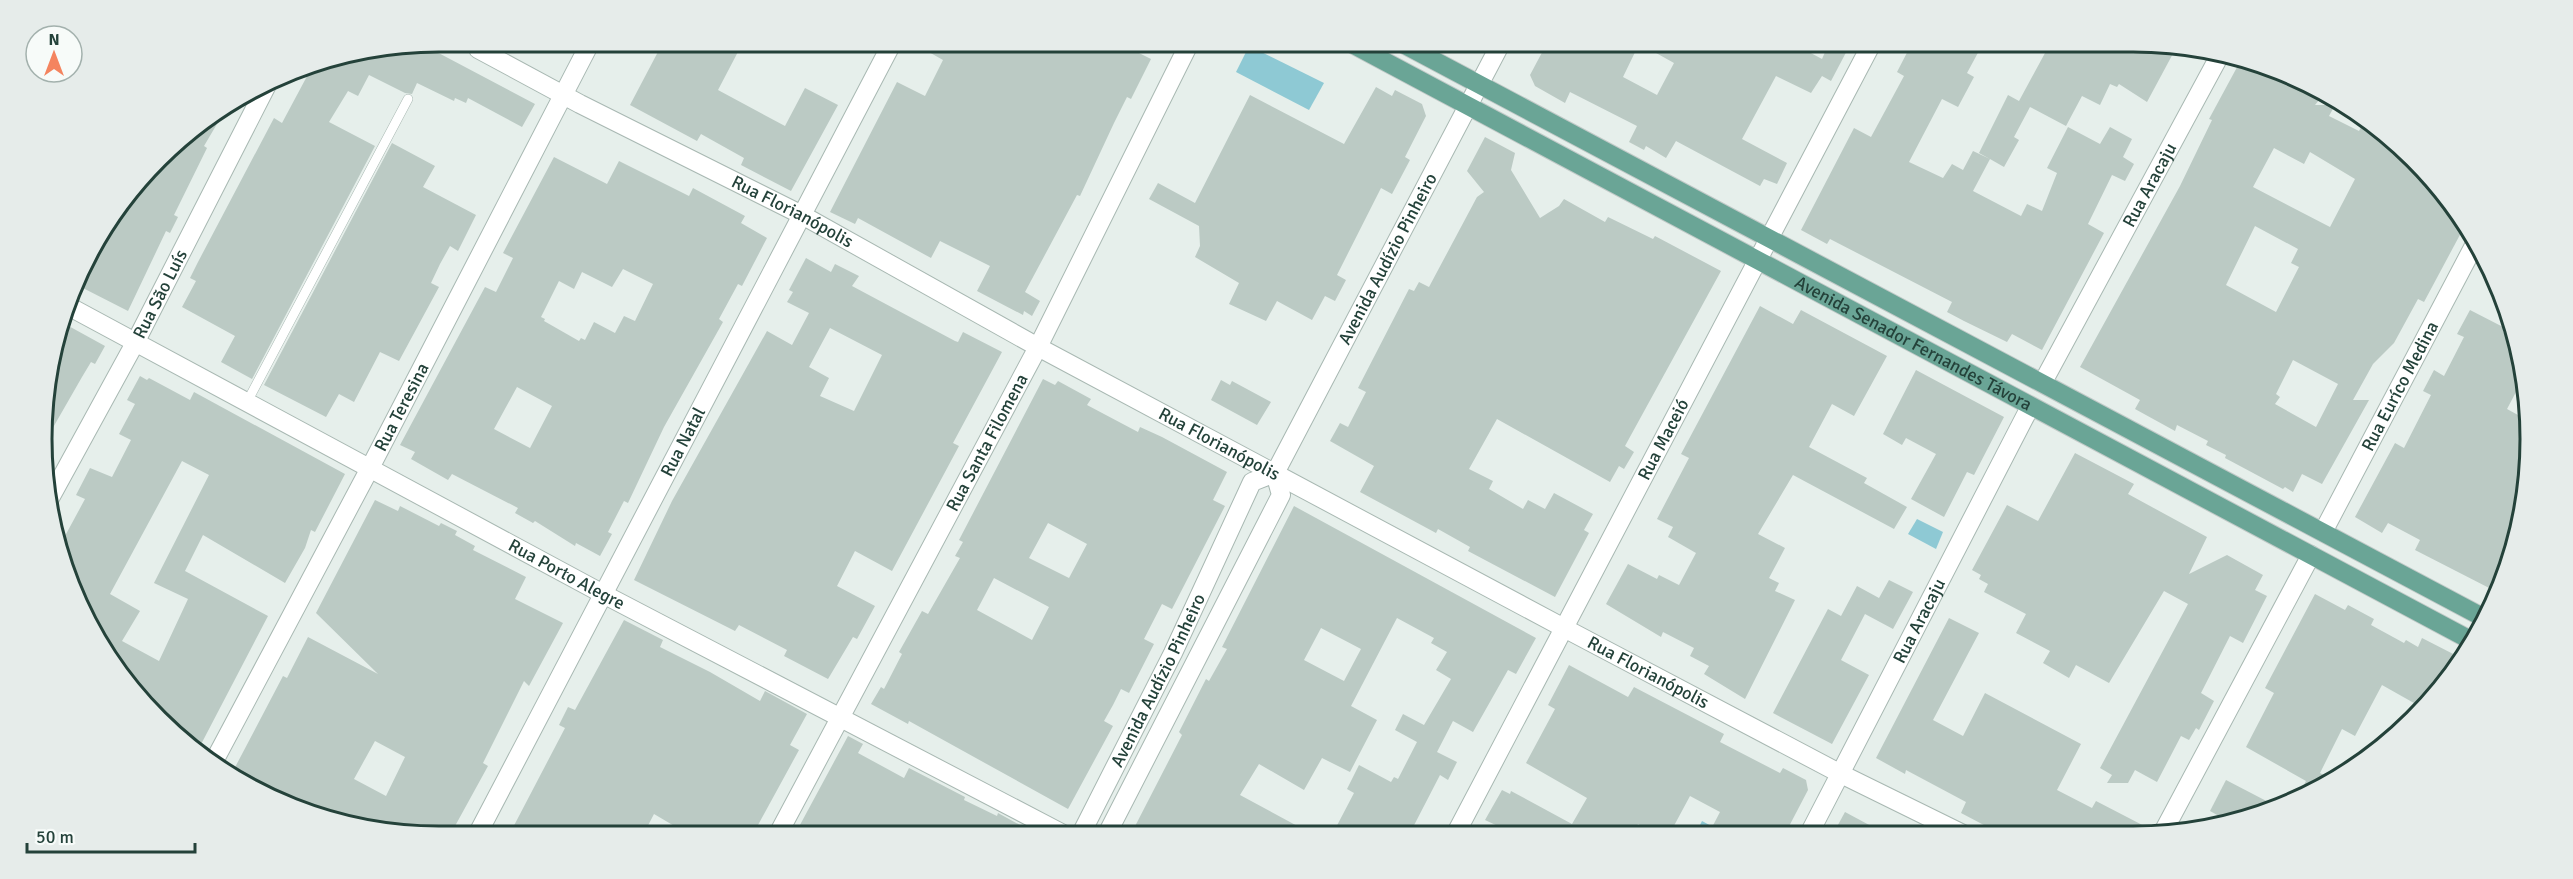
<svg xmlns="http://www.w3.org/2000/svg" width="2573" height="879" font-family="Signika,sans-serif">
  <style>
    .water { fill: #8ec9d4 }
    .building { fill: #bbcac4; fill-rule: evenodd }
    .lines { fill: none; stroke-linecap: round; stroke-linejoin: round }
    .service-casing { stroke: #a8b8b2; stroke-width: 10 }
    .minor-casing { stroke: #a8b8b2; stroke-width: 20 }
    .primary-casing { stroke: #c2cac8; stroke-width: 20 }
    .service { stroke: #fff; stroke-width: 9 }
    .minor { stroke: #fff; stroke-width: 18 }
    .primary { stroke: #6aa596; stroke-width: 18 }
    .labels { text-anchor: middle; stroke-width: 4.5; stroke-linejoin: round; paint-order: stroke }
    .street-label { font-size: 18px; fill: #24423a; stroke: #f7fbf9 }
    .rim { fill: none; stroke: #24423a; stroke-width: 3 }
  </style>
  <rect width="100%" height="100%" fill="#e6efeb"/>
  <g class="water">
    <polygon points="1249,46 1324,83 1309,110 1236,72"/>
    <polygon points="1917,519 1943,532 1936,549 1908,534"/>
    <polygon points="1702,821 1715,828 1711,835 1695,835"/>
  </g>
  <g class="building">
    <polygon points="2051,42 2133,42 2176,48 2147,102 2119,84 2117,87 2110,84 2100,105 2082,96 2066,126 2030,107 2014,137 2019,140 2004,167 1990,159 1973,191 2021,216 2027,204 2042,211 2057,173 2047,168 2068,127 2100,144 2110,127 2132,139 2123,157 2134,164 2125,181 2112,175 2088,224 2104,233 2042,350 2012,334 2007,342 1964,321 1947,312 1952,302 1830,239 1827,244 1801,230 1854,128 1871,137 1904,76 1897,72 1912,43 1969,43 1980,49 1967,73 1974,77 1958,107 1942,99 1909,162 1943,178 1952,164 1963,170 1973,151 1990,159 1979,153 2008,95 2019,101"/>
    <polygon points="1792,43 1822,59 1829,43 1851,43 1831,81 1822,76 1811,93 1776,76 1742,139 1787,163 1777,184 1764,179 1760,186 1676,141 1666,158 1646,146 1644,150 1629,142 1637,126 1570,92 1565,103 1535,86 1530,75 1546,45 1639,44 1623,77 1657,95 1674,63 1640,44"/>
    <polygon points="1092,46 1104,53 1107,46 1125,46 1151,59 1131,99 1127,97 1114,123 1080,196 1077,195 1025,292 1040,301 1032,316 1024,311 1023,315 977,291 990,266 940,241 931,258 858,218 855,224 830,212 897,82 925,96 943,60 920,47"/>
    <polygon points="660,48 740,48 718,90 785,126 805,88 838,105 791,191 741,165 744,158 701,134 697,141 630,105"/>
    <polygon points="431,49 535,104 522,127 468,98 466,103 455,98 454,101 417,83 412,94 405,93 369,75 358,96 348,91 329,122 375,146 252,379 221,362 235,336 182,307 196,281 190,278 198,262 274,118 282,123 313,65 362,50"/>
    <path d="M2242 58 2258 64 2257 66 2319 100 2315 105H2335L2329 116 2359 131 2366 118 2375 124 2432 177 2464 222 2460 230 2462 231 2424 302 2418 299 2394 343 2373 364 2353 400H2369L2322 484 2302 474 2293 492 2285 487 2283 489 2225 458 2226 455 2206 445 2208 441 2177 425 2175 431 2135 409 2140 400 2080 367 2180 186 2212 120 2209 119ZM2274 148 2304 164 2310 152 2355 179 2330 227 2253 187ZM2255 226 2298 249 2291 263 2299 267 2276 312 2226 285ZM2293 360 2338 384 2316 427 2275 404 2280 397 2276 394Z"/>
    <polygon points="1376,87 1392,96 1395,90 1422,104 1426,116 1405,157 1410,160 1392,194 1381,188 1337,275 1346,280 1335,301 1325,296 1312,320 1277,301 1266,321 1229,304 1239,283 1195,257 1200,246 1199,226 1149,199 1158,183 1195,203 1250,95 1344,144"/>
    <polygon points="224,112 204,146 207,148 174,215 178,217 170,233 166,231 128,311 77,285 83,263 124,197 177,141"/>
    <polygon points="1485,137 1515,153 1511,170 1540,218 1559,206 1564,199 1605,222 1608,217 1653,239 1655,236 1721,271 1625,446 1634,452 1624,469 1619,466 1610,482 1497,419 1469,469 1493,481 1489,489 1523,509 1528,500 1545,509 1554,493 1593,514 1584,530 1589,533 1555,597 1468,551 1470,547 1438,529 1436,533 1360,492 1374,466 1330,441 1340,423 1348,427 1366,392 1358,388 1409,289 1414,291 1419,282 1429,287 1477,197 1484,192 1467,171"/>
    <polygon points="392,143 435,166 423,187 476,215 458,251 450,246 440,264 431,283 439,287 399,361 380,352 354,402 339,394 326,417 264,385"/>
    <path d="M554 157 607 184 619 161 689 196 693 188 745 216 741 223 767 238 742 286 738 284 719 319 723 322 664 427 628 503 624 501 608 532 612 534 600 556 576 543 575 546 535 521 533 523 515 513 518 508 452 474 448 480 411 459 415 452 400 445 485 287 496 292 513 258 503 253ZM623 269 653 284 635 321 624 316 615 333 594 322 585 340 581 338 579 341 544 321 545 319 541 317 559 281 574 289 582 272 612 287ZM517 387 552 406 530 448 494 429Z"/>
    <path d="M806 258 831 272 835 264 859 276 852 286 955 341 958 342 963 332 1002 352 953 443 959 446 892 571 855 551 837 586 875 606 857 639 853 637 828 679 784 656 787 650 739 625 735 631 634 580 672 501 767 331 792 345 809 313 787 302 793 292 789 290ZM830 328 882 355 854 411 820 396 829 378 809 367Z"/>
    <polygon points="1760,306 1793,324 1801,310 1887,356 1854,416 1832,404 1809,447 1867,478 1864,483 1907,507 1894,529 1793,475 1758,534 1785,548 1769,578 1779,583 1775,591 1795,600 1745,699 1704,674 1709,666 1690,656 1694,648 1663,632 1661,637 1606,604 1628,564 1657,579 1659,575 1679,585 1696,553 1668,537 1673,527 1657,519 1689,458 1681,454"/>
    <polygon points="2470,310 2505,328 2503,332 2516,338 2525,375 2507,409 2529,421 2530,465 2518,542 2497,592 2415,550 2420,540 2388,523 2382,533 2355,517 2395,443 2404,448 2431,395 2423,391 2434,370 2444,376 2464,337 2457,334"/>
    <polygon points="65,324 105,346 95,364 91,362 82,377 43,445 45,388"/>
    <polygon points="1916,370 2004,417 1974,475 1967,472 1944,517 1911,499 1936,454 1906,438 1902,445 1883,434"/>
    <path d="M140 376 147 380 149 378 190 400 194 392 345 474 315 532 311 530 305 548 285 583 203 535 185 571 268 616 197 752 158 720 109 661 55 542 53 530 65 536 85 499 76 495 90 468 112 477 131 440 119 434 135 404 127 400ZM182 461 209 475 154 583 188 599 159 661 122 641 140 611 110 594Z"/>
    <path d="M1043 379 1055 385 1058 381 1091 399 1087 405 1138 432 1140 427 1162 437 1227 472 1213 500 1225 506 1172 609 1162 604 1144 639 1154 644 1129 693 1121 689 1113 705 1104 721 1113 726 1068 809 909 721 908 724 871 704 881 687 884 689 902 654 899 652 922 611 928 614 960 558 955 556 963 542 959 540ZM1048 523 1087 544 1069 578 1029 558ZM994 578 1049 607 1032 640 977 610Z"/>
    <polygon points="1221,380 1230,385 1232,381 1271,402 1257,425 1211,400"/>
    <polygon points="2075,453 2134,484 2128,494 2207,537 2189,574 2227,555 2263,575 2255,590 2267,596 2243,643 2230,636 2201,693 2214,701 2199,730 2196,728 2189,740 2181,736 2157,782 2135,770 2128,783 2107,783 2112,775 2100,768 2188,604 2164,591 2109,683 2076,665 2069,678 2043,663 2050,651 2016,633 2026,614 1984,592 1988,584 1979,579 1981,575 1972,570 2007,505 2038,521"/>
    <path d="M375 500 398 511 400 506 439 526 441 523 457 531 455 535 475 546 473 550 526 577 515 599 563 623 529 686 524 681 483 763 488 766 449 837 337 824 231 775 283 676 287 678 308 637 378 674 316 613ZM375 741 405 757 386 796 354 779Z"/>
    <path d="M1294 506 1536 638 1516 674 1508 670 1473 732 1453 721 1437 752 1457 762 1448 780 1440 775 1409 835H1332L1354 793 1347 789 1359 765 1391 782 1394 777 1398 779 1417 742 1395 730 1403 714 1424 725 1451 679 1436 670 1447 652 1431 643 1434 638 1397 618 1351 706 1377 720 1350 772 1322 758 1304 790 1259 764 1240 795 1314 835 1130 836 1182 735 1179 732 1206 679 1209 681 1227 649 1222 647ZM1321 628 1361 649 1344 681 1304 660Z"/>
    <polygon points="1889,580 1913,592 1893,629 1865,614 1841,660 1869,675 1832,744 1773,713 1828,609 1841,616 1857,586 1879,598"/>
    <polygon points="2315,594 2345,610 2348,605 2374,619 2371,625 2404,643 2406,640 2418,647 2422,638 2461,658 2421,707 2382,685 2355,736 2342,729 2320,773 2333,780 2309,796 2296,800 2306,781 2246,747 2274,693 2265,688"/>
    <polygon points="1949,618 1979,633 1933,720 1963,736 1985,693 2081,744 2057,790 2092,808 2096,801 2152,830 2151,834 2001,834 1961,813 1966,802 1906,770 1905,774 1876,758"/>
    <polygon points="624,620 663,640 660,647 710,672 760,701 765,691 807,714 790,745 799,750 752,836 693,837 654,814 642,837 508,837 565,728 559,725 568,707 575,710"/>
    <polygon points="1569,665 1628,697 1634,687 1724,734 1720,742 1780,773 1783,768 1806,780 1808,790 1785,834 1708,835 1720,812 1690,796 1669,835 1658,835 1638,824 1632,835 1517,835 1485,820 1502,790 1510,794 1511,791 1572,824 1587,798 1526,763 1555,709 1548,705"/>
    <polygon points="848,736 863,744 858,753 904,778 909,768 965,797 964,800 997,816 998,813 1040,836 794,836"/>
    <polygon points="2226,780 2276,806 2228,821 2210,811"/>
    <polygon points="1845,812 1886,834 1833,834"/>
  </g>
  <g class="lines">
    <defs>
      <polyline id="service" points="247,402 408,99"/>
      <g id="minor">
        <path id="s1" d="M478 49 580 104 802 215 1038 347 1564 628 1841 774 1963 834"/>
        <path id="s2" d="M70 307 605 595 1067 836"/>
        <path id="s3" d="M2043 382 2221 53"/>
        <path id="s4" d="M49 500 135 343 267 85"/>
        <path id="s5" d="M2323 532 2477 240"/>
        <path id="s6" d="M212 765 370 468 587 49"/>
        <path id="s7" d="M1809 834 2030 407"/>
        <polyline points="2162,834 2311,555"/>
        <path id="s8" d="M1455 835 1872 43"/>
        <path id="s9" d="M777 836 1038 347 1188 46"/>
        <path id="s10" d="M1080 836 1173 653 1252 482 1275 473"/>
        <path id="s11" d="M1106 836 1281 495 1275 473 1500 45"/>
        <path id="s12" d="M476 837 890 47"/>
      </g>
      <g id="primary">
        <path id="s13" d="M1354 45 2474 642"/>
        <polyline points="1405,45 2486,619"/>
      </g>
    </defs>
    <use href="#service" class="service-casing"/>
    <use href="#minor" class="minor-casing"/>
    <use href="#primary" class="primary-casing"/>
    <use href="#service" class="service"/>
    <use href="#minor" class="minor"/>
    <use href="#primary" class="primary"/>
  </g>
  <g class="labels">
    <g class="street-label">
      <text dy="6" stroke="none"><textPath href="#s3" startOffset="224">Rua Aracaju</textPath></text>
      <text dy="6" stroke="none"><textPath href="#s1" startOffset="354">Rua Florianópolis</textPath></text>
      <text dy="6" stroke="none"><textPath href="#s11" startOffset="648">Avenida Audízio Pinheiro</textPath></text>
      <text dy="6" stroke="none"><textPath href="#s4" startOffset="234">Rua São Luís</textPath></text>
      <text dy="6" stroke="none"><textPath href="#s13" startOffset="634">Avenida Senador Fernandes Távora</textPath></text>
      <text dy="6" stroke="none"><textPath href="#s5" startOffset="165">Rua Euríco Medina</textPath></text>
      <text dy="6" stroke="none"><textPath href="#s6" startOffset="405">Rua Teresina</textPath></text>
      <text dy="6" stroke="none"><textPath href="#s8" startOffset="447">Rua Maceió</textPath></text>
      <text dy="6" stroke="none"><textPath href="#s12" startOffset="446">Rua Natal</textPath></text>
      <text dy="6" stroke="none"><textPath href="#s9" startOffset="446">Rua Santa Filomena</textPath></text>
      <text dy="6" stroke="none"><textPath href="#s1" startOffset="840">Rua Florianópolis</textPath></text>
      <text dy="6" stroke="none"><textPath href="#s2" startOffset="564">Rua Porto Alegre</textPath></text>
      <text dy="6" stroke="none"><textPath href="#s7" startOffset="240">Rua Aracaju</textPath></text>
      <text dy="6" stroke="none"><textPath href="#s1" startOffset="1326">Rua Florianópolis</textPath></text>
      <text dy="6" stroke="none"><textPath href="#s10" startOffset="174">Avenida Audízio Pinheiro</textPath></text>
    </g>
  </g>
  <path d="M0 0H2573V879H0ZM439 52H2133A387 387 0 0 1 2520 439V439A387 387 0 0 1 2133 826H439A387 387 0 0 1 52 439V439A387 387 0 0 1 439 52Z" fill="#e6ecea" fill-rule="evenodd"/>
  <path class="rim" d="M439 52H2133A387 387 0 0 1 2520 439V439A387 387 0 0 1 2133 826H439A387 387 0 0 1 52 439V439A387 387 0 0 1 439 52Z"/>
  <g transform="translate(54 54)"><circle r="28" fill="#f7fbf9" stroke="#a3b1ad" stroke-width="1.5"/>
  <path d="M0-4.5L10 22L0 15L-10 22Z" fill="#f4845f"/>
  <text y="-9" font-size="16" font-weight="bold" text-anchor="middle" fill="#24423a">N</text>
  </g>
  <path d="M27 843v9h168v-9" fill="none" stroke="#24423a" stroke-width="3"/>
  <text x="36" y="843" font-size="18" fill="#24423a" stroke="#f7fbf9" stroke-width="4.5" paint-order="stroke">50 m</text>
</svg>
